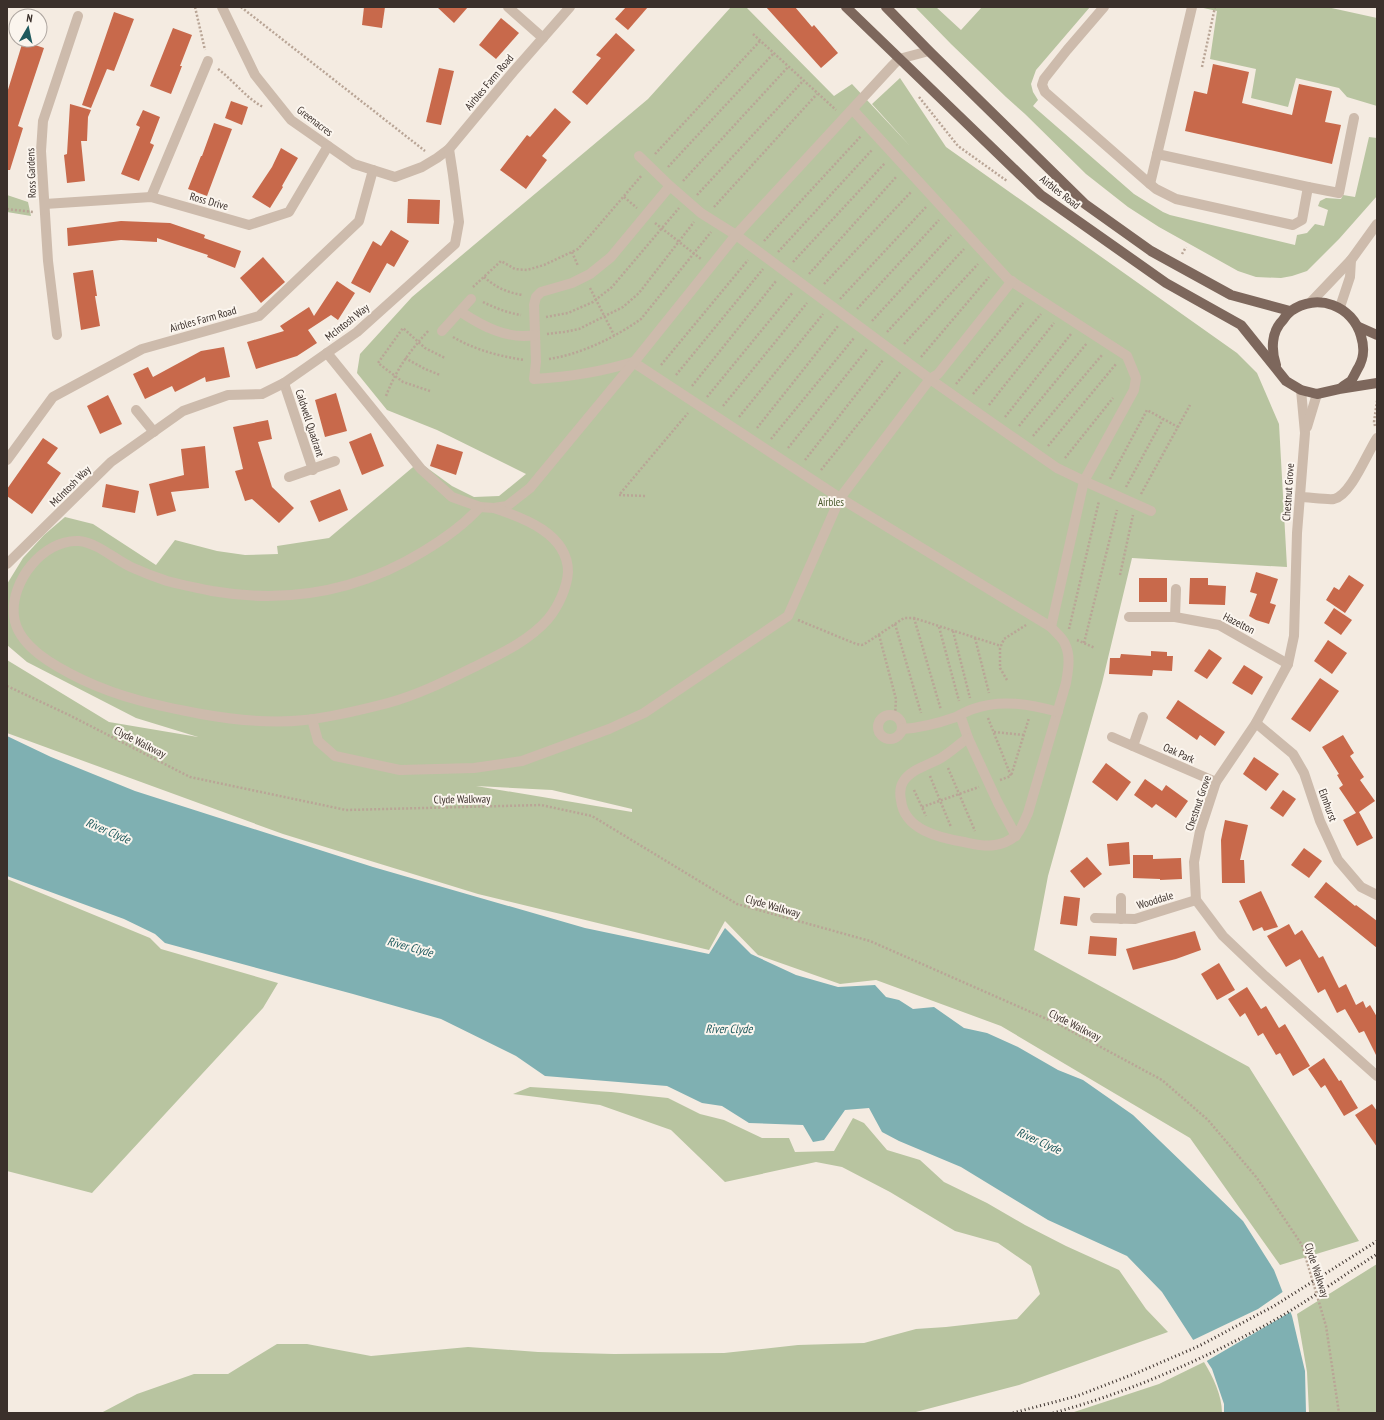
<svg xmlns="http://www.w3.org/2000/svg" width="1384" height="1420" font-family="'PT Sans Narrow',sans-serif">
  <style>
    .green { fill: #b8c4a0; fill-rule: evenodd }
    .water { fill: #7fb0b2 }
    .pier { fill: #f4ebe1 }
    .building { fill: #c8694b }
    .lines { fill: none; stroke-linecap: round; stroke-linejoin: round }
    .path { stroke: #b9a596; stroke-width: 2.5; stroke-dasharray: 2 2; stroke-linecap: butt }
    .minor { stroke: #cdbbac; stroke-width: 10 }
    .major { stroke: #7d675c; stroke-width: 10 }
    .rail { stroke: #3b302b; stroke-width: 3; stroke-dasharray: 1 3; stroke-linecap: butt }
    .labels { text-anchor: middle; stroke-width: 4; stroke-linejoin: round; paint-order: stroke }
    .street-label { font-size: 11px; fill: #3b302b; stroke: #fbf5ee }
    .park-label { font-size: 11px; fill: #4a5a2e; stroke: #fbf5ee }
    .water-label { font-size: 12px; font-style: italic; fill: #1f5a5e; stroke: #fbf5ee }
  </style>
  <rect width="100%" height="100%" fill="#f4ebe1"/>
  <g class="green">
    <path d="M731 7H746L834 96 852 84 910 146 872 104 900 78 946 147 1237 353 1257 373 1279 424 1287 567 1132 558 1102 683 1048 876 1034 950 1249 1067 1359 1241 1280 1265 1190 1138 1001 1026 876 980 840 984 758 955 725 921 709 950 478 894 283 834 7 733V660L109 722 198 737 136 718 27 662 7 645V584L23 558 44 535 65 517 93 524 156 565 175 540 217 551 245 555 278 554 277 546 329 538 419 462 452 486 474 497 499 496 526 474 437 430 387 410 357 373 360 354 412 297 648 99ZM476 786 552 790 632 809V812Z"/>
    <polygon points="915,7 936,7 961,30 982,7 1090,7 1036,70 1031,84 1033,92 1038,100 1033,106 1134,194 1163,212 1170,215 1295,245 1297,235 1307,233 1315,224 1324,226 1328,210 1318,206 1320,201 1326,198 1341,199 1343,195 1355,197 1369,137 1377,138 1377,196 1339,239 1307,271 1292,276 1281,278 1256,277 1238,271 1159,227 1128,207 1086,174 1025,114 1006,97 951,44"/>
    <polygon points="1199,7 1327,7 1377,18 1377,106 1347,97 1339,88 1296,78 1288,107 1251,98 1256,69 1210,59 1217,11"/>
    <polygon points="7,195 28,202 31,216 7,212"/>
    <polygon points="7,879 150,938 161,949 278,983 263,1008 92,1193 7,1171"/>
    <polygon points="530,1087 611,1092 668,1098 700,1114 724,1120 762,1138 789,1138 795,1152 834,1151 853,1118 864,1123 887,1150 920,1160 944,1182 987,1203 1025,1225 1066,1246 1119,1270 1146,1309 1168,1332 1019,1385 912,1413 101,1413 137,1394 194,1374 228,1374 277,1344 307,1344 371,1356 468,1347 538,1352 614,1354 724,1353 798,1345 864,1343 916,1329 946,1327 1017,1319 1040,1294 1031,1266 998,1243 955,1231 890,1192 842,1167 816,1162 725,1182 671,1130 600,1105 513,1094"/>
    <polygon points="1377,1264 1377,1413 1309,1413 1307,1372 1297,1314"/>
    <path d="M1204 1362C1213 1377 1222 1395 1222 1413H1071L1159 1384Z"/>
  </g>
  <polygon class="water" points="7,736 51,757 135,791 373,867 585,928 709,954 725,928 751,954 796,975 838,987 875,985 886,997 899,1000 913,1009 934,1007 964,1028 987,1033 1018,1047 1058,1070 1083,1080 1133,1115 1243,1221 1274,1270 1292,1316 1305,1371 1306,1413 1224,1413 1224,1404 1212,1369 1162,1292 1127,1256 1048,1220 961,1167 899,1141 882,1132 869,1108 845,1110 824,1140 813,1142 803,1125 749,1123 722,1106 702,1103 667,1086 545,1076 516,1056 441,1019 353,994 165,943 155,934 124,919 7,876"/>
  <polygon class="pier" points="1284,1291 1292,1311 1205,1362 1191,1341 1258,1309"/>
  <g class="building">
    <polygon points="364,7 385,7 382,28 362,25"/>
    <polygon points="437,7 468,7 454,23"/>
    <polygon points="626,7 648,7 628,30 615,19"/>
    <polygon points="766,7 795,7 812,27 814,25 838,53 821,68"/>
    <polygon points="114,12 134,19 114,71 107,69 91,108 82,105"/>
    <polygon points="501,18 519,33 496,59 479,45"/>
    <polygon points="173,28 192,35 180,66 182,66 171,94 150,86"/>
    <polygon points="616,33 635,50 587,105 572,92 601,58 596,55"/>
    <polygon points="23,41 44,48 18,126 23,128 10,170 7,170 7,93"/>
    <polygon points="1213,64 1249,72 1242,103 1292,115 1299,84 1332,91 1325,122 1341,125 1332,164 1185,131 1194,91 1207,94"/>
    <polygon points="439,68 454,71 441,125 426,122"/>
    <polygon points="231,101 248,107 242,125 225,118"/>
    <polygon points="70,104 91,110 88,117 87,141 81,141 85,181 67,183 64,155 67,154"/>
    <polygon points="555,108 571,122 542,156 547,160 526,189 500,170 527,135 530,137"/>
    <polygon points="143,110 160,117 150,143 154,145 139,181 121,174 140,127 136,125"/>
    <polygon points="214,123 232,129 207,196 188,189 201,156 202,156"/>
    <polygon points="281,148 298,158 282,186 283,187 270,208 252,197 272,167"/>
    <polygon points="408,199 440,200 439,224 407,223"/>
    <polygon points="121,221 170,223 205,235 204,238 241,251 235,268 207,257 208,255 157,238 157,242 121,240 68,246 67,228"/>
    <polygon points="391,230 409,241 394,267 387,263 370,293 351,283 373,241 381,246"/>
    <polygon points="263,257 285,282 261,303 240,278"/>
    <polygon points="93,270 97,296 95,296 100,326 81,330 73,273"/>
    <polygon points="337,281 355,293 338,320 331,315 308,330 317,343 297,356 256,369 247,342 284,331 280,326 309,307 314,316"/>
    <polygon points="224,347 230,377 206,382 205,377 175,392 172,386 145,399 133,374 148,367 153,377 201,351"/>
    <polygon points="336,393 347,431 325,437 315,400"/>
    <polygon points="108,395 122,424 100,434 87,406"/>
    <polygon points="268,420 272,439 258,442 272,487 294,508 279,523 252,499 245,501 235,471 243,469 233,427"/>
    <polygon points="371,433 384,466 362,475 349,442"/>
    <polygon points="43,438 58,448 47,463 61,473 32,514 7,496 7,489"/>
    <polygon points="437,444 463,452 456,475 430,466"/>
    <polygon points="205,446 209,488 171,492 176,511 157,516 149,484 184,475 181,449"/>
    <polygon points="106,484 139,491 135,513 102,507"/>
    <polygon points="340,489 348,510 319,522 310,501"/>
    <polygon points="1256,572 1278,579 1270,603 1276,605 1269,624 1256,620 1249,616 1257,594 1250,592"/>
    <polygon points="1349,575 1364,585 1345,613 1326,600 1334,587 1339,590"/>
    <rect x="1139" y="578" width="28" height="24"/>
    <polygon points="1190,578 1208,578 1208,585 1226,586 1225,605 1189,604"/>
    <polygon points="1334,608 1352,620 1341,635 1324,623"/>
    <polygon points="1328,640 1347,653 1332,674 1314,661"/>
    <polygon points="1209,649 1222,658 1207,679 1194,671"/>
    <polygon points="1151,651 1167,652 1167,656 1173,656 1172,671 1153,670 1152,676 1109,674 1110,658 1120,658 1121,654 1151,656"/>
    <polygon points="1244,665 1263,677 1252,695 1232,683"/>
    <polygon points="1320,678 1339,691 1310,732 1291,719"/>
    <polygon points="1178,700 1225,732 1215,746 1200,735 1197,740 1166,718"/>
    <polygon points="1343,735 1354,753 1350,756 1364,777 1360,780 1375,801 1359,812 1373,838 1357,846 1343,820 1356,813 1339,788 1343,785 1337,775 1339,774 1322,747"/>
    <polygon points="1254,757 1279,774 1266,791 1243,774"/>
    <polygon points="1106,763 1131,782 1117,801 1092,782"/>
    <polygon points="1145,779 1162,791 1166,785 1188,801 1176,818 1156,804 1152,808 1134,795"/>
    <polygon points="1283,790 1296,799 1283,817 1270,808"/>
    <polygon points="1225,820 1248,825 1240,860 1244,860 1245,883 1222,883 1221,840"/>
    <polygon points="1129,842 1130,864 1109,866 1107,844"/>
    <polygon points="1304,848 1322,861 1309,878 1291,865"/>
    <polygon points="1133,855 1153,855 1153,859 1181,858 1182,879 1160,880 1160,879 1133,878"/>
    <polygon points="1087,857 1102,874 1084,888 1070,871"/>
    <polygon points="1326,882 1355,906 1356,905 1377,921 1377,948 1314,897"/>
    <polygon points="1261,891 1278,927 1264,931 1262,927 1253,931 1239,901"/>
    <polygon points="1064,896 1080,898 1077,926 1060,924"/>
    <polygon points="1289,924 1295,935 1302,930 1319,958 1323,956 1339,988 1346,984 1356,1005 1363,1001 1366,1008 1370,1005 1377,1017 1377,1057 1364,1031 1359,1033 1345,1009 1337,1013 1325,989 1318,993 1300,959 1286,967 1267,936"/>
    <polygon points="1195,931 1201,950 1176,959 1133,970 1126,949"/>
    <polygon points="1090,936 1117,938 1116,956 1088,954"/>
    <polygon points="1219,963 1235,990 1217,1000 1201,974"/>
    <polygon points="1247,987 1261,1009 1266,1006 1279,1028 1285,1024 1310,1066 1293,1076 1280,1053 1276,1055 1263,1033 1258,1036 1245,1013 1240,1017 1228,999"/>
    <polygon points="1324,1058 1339,1081 1341,1080 1358,1108 1344,1116 1325,1085 1321,1088 1308,1069"/>
    <polygon points="1372,1104 1377,1111 1377,1147 1355,1115"/>
  </g>
  <g class="lines">
    <g class="path">
      <polyline points="195,7 205,50"/>
      <polyline points="241,7 425,151"/>
      <polyline points="753,34 836,110"/>
      <polyline points="1202,67 1215,7"/>
      <path d="M218 69C234 81 246 98 263 107"/>
      <polyline points="919,97 958,146 1007,181"/>
      <polyline points="655,154 760,41"/>
      <polyline points="668,167 774,53"/>
      <polyline points="683,181 788,67"/>
      <polyline points="697,195 803,81"/>
      <polyline points="624,197 637,208"/>
      <polyline points="714,207 817,94"/>
      <polyline points="7,209 33,212"/>
      <polyline points="655,223 701,259"/>
      <polyline points="764,241 861,136"/>
      <polyline points="572,252 578,266"/>
      <polyline points="778,252 872,150"/>
      <polyline points="1182,254 1186,247"/>
      <polyline points="793,262 885,163"/>
      <polyline points="809,274 897,176"/>
      <path d="M484 277C495 287 508 293 523 295"/>
      <polyline points="824,284 911,192"/>
      <polyline points="473,287 501,261 515,269 527,270 544,265 578,249 594,231 642,175"/>
      <polyline points="590,288 614,335"/>
      <polyline points="840,299 926,207"/>
      <path d="M483 302C495 308 508 313 521 315"/>
      <polyline points="857,309 939,220"/>
      <polyline points="546,317 568,313 593,302 612,287 679,208"/>
      <polyline points="872,321 951,235"/>
      <polyline points="887,332 964,249"/>
      <polyline points="547,334 564,332 579,329 623,307 639,293 694,222"/>
      <path d="M453 337C475 350 499 356 524 360"/>
      <polyline points="904,344 978,264"/>
      <polyline points="921,357 989,277"/>
      <polyline points="405,358 425,369 440,375"/>
      <path d="M549 359C581 354 614 338 641 319L711 232"/>
      <polyline points="661,365 748,260"/>
      <polyline points="676,375 763,269"/>
      <polyline points="956,384 1023,303"/>
      <polyline points="692,386 776,281"/>
      <polyline points="430,391 403,382 378,363 403,328 425,348 445,358"/>
      <polyline points="973,394 1041,314"/>
      <path d="M386 396C397 368 409 352 429 330"/>
      <polyline points="707,397 793,292"/>
      <polyline points="989,405 1054,323"/>
      <polyline points="723,406 807,303"/>
      <polyline points="739,417 823,314"/>
      <polyline points="1005,417 1071,334"/>
      <polyline points="1019,426 1087,343"/>
      <polyline points="1375,426 1374,422 1377,401"/>
      <polyline points="757,428 838,326"/>
      <polyline points="1033,436 1102,355"/>
      <polyline points="771,439 854,338"/>
      <polyline points="1048,446 1116,364"/>
      <polyline points="788,448 868,348"/>
      <polyline points="1065,458 1113,398"/>
      <polyline points="805,460 883,360"/>
      <polyline points="821,470 901,371"/>
      <polyline points="1110,479 1147,410 1178,427"/>
      <polyline points="1126,487 1163,419"/>
      <polyline points="1141,494 1190,405"/>
      <polyline points="645,496 619,495 688,413"/>
      <polyline points="1120,575 1133,515"/>
      <polyline points="914,618 941,710"/>
      <polyline points="798,620 856,644 862,645 866,643 904,618 914,618 1001,646"/>
      <polyline points="895,624 921,713"/>
      <polyline points="939,627 959,701"/>
      <polyline points="1069,629 1099,501"/>
      <polyline points="953,631 970,698"/>
      <polyline points="879,635 896,699 895,716"/>
      <polyline points="975,638 989,693"/>
      <polyline points="1077,640 1095,648"/>
      <polyline points="1084,643 1117,510"/>
      <polyline points="1007,680 1000,668 1000,648 1004,639 1026,625"/>
      <polyline points="7,686 69,715 190,777 346,810 541,805 592,816 737,904 870,941 1058,1024 1162,1080 1208,1120 1257,1178 1302,1245 1326,1326 1339,1413"/>
      <polyline points="988,718 1011,776 1029,718"/>
      <polyline points="994,732 1024,735"/>
      <polyline points="948,768 975,831"/>
      <polyline points="930,776 951,827"/>
      <polyline points="1000,780 1011,776"/>
      <polyline points="914,790 926,816"/>
      <polyline points="922,807 979,787"/>
    </g>
    <g class="minor">
      <polyline points="222,7 255,75 291,120 354,164 395,177 422,167 437,158 449,149 513,72 570,7"/>
      <polyline points="508,7 543,38"/>
      <polyline points="1104,7 1067,50 1044,79 1042,85 1045,92 1150,184 1156,189 1176,199 1293,225 1302,220 1308,187 1339,193 1354,118"/>
      <polyline points="853,110 1008,279 1127,356 1136,378 1134,390 1084,481 1151,511"/>
      <polyline points="1157,154 1308,187"/>
      <path d="M639 156 670 186 701 213 736 235 930 379 981 415 1057 468 1084 481 1051 627 840 498 633 362C601 372 568 377 534 379L536 362 534 305 536 297 541 292 572 283 590 274 611 257 670 186"/>
      <polyline points="1150,184 1192,7"/>
      <polyline points="151,197 208,61"/>
      <polyline points="45,204 151,197 249,225 289,212 328,146"/>
      <polyline points="1311,302 1351,260 1377,224"/>
      <polyline points="1340,307 1350,277 1351,260"/>
      <path d="M461 312C482 326 508 340 535 335"/>
      <polyline points="442,331 471,299"/>
      <polyline points="57,335 48,261 41,151 43,121 78,16"/>
      <polyline points="327,353 421,469 452,497 480,507 494,508 507,506 530,488 626,372 736,235 893,65 899,59 929,51"/>
      <polyline points="284,383 313,470"/>
      <polyline points="1301,390 1305,433 1297,533 1294,636 1288,664 1256,723 1216,782 1200,831 1194,862 1196,900 1223,936 1265,976 1377,1076"/>
      <polyline points="136,410 154,432"/>
      <polyline points="1307,427 1317,394"/>
      <polyline points="7,460 53,397 142,349 259,316 359,221 373,170"/>
      <polyline points="289,477 335,461"/>
      <path d="M1300 497C1308 497 1327 500 1334 499 1351 495 1367 453 1377 438"/>
      <path d="M480 507C464 525 444 539 424 551 359 591 287 604 212 591 197 588 182 585 167 581 155 577 142 572 131 567 114 559 98 543 79 541 43 539 10 582 14 616 17 647 58 668 83 680 121 698 159 706 201 714 235 720 270 724 305 720 332 717 361 710 388 703 417 695 444 682 472 668 498 655 528 642 548 619 558 607 567 588 568 572 568 534 524 518 494 508"/>
      <polyline points="7,564 111,462 183,411 228,395 262,394 284,383 357,332 455,244 459,222 453,175 449,149"/>
      <polyline points="1129,617 1175,617 1219,625 1288,664"/>
      <polyline points="1175,617 1176,589"/>
      <circle cx="890" cy="727" r="12"/>
      <path d="M960 715 968 738C959 744 951 752 941 758 929 765 911 769 903 782 900 787 900 795 901 800 904 830 940 838 964 842 974 844 984 847 995 845 1001 844 1009 841 1014 837 1021 832 1024 821 1028 813L1066 683C1068 671 1071 656 1065 644 1063 638 1055 632 1051 627"/>
      <polyline points="312,719 318,741 335,756 400,770 474,768 522,761 609,729 644,713 788,616 840,498 930,379 938,374 1012,281"/>
      <polyline points="1256,723 1293,754 1304,773 1320,821 1338,860 1361,887 1377,895"/>
      <path d="M902 729C920 728 939 723 956 717 962 714 967 711 973 709 1001 699 1030 704 1058 712"/>
      <polyline points="1112,737 1216,782"/>
      <polyline points="968,738 998,803 1016,836"/>
      <polyline points="1133,746 1143,717"/>
      <polyline points="1095,918 1135,919 1196,900"/>
      <polyline points="1121,919 1121,898"/>
    </g>
    <g class="major">
      <polyline points="846,7 1041,195 1166,283 1241,325 1286,381 1301,390 1317,394 1339,389 1377,383"/>
      <polyline points="886,7 929,51 1085,204 1151,251 1231,295 1290,311"/>
      <polyline points="1359,327 1377,335"/>
      <path d="M1276 365C1271 350 1271 332 1283 320 1285 317 1288 313 1291 311 1317 292 1353 306 1361 336 1365 349 1364 359 1357 370 1355 374 1353 378 1351 381 1348 383 1344 385 1341 388"/>
    </g>
    <g class="rail">
      <polyline points="1013,1413 1077,1396 1139,1372 1199,1346 1274,1306 1377,1241"/>
      <path d="M1053 1413C1127 1393 1197 1362 1264 1326 1303 1305 1339 1278 1377 1254"/>
    </g>
  </g>
  <g class="labels">
    <g class="street-label">
      <text transform="translate(489 82) rotate(-50)" y="4">Airbles Farm Road</text>
      <text transform="translate(315 121) rotate(37)" y="4">Greenacres</text>
      <text transform="translate(31 173) rotate(-92)" y="4">Ross Gardens</text>
      <text transform="translate(1060 192) rotate(38)" y="4">Airbles Road</text>
      <text transform="translate(209 201) rotate(16)" y="4">Ross Drive</text>
      <text transform="translate(203 319) rotate(-16)" y="4">Airbles Farm Road</text>
      <text transform="translate(347 322) rotate(-38)" y="4">McIntosh Way</text>
      <text transform="translate(310 423) rotate(72)" y="4">Caldwell Quadrant</text>
      <text transform="translate(70 486) rotate(-45)" y="4">McIntosh Way</text>
      <text transform="translate(1288 492) rotate(-86)" y="4">Chestnut Grove</text>
      <text transform="translate(1239 623) rotate(27)" y="4">Hazelton</text>
      <text transform="translate(140 742) rotate(27)" y="4">Clyde Walkway</text>
      <text transform="translate(1179 753) rotate(24)" y="4">Oak Park</text>
      <text transform="translate(462 799) rotate(-1)" y="4">Clyde Walkway</text>
      <text transform="translate(1198 803) rotate(-71)" y="4">Chestnut Grove</text>
      <text transform="translate(1328 805) rotate(70)" y="4">Elmhurst</text>
      <text transform="translate(1155 900) rotate(-17)" y="4">Wooddale</text>
      <text transform="translate(773 906) rotate(16)" y="4">Clyde Walkway</text>
      <text transform="translate(1075 1025) rotate(27)" y="4">Clyde Walkway</text>
      <text transform="translate(1317 1270) rotate(72)" y="4">Clyde Walkway</text>
    </g>
    <g class="park-label">
      <text x="831" y="506">Airbles</text>
    </g>
    <g class="water-label">
      <text transform="translate(108 831) rotate(23)" y="4">River Clyde</text>
      <text transform="translate(410 947) rotate(15)" y="4">River Clyde</text>
      <text x="729" y="1033">River Clyde</text>
      <text transform="translate(1039 1141) rotate(24)" y="4">River Clyde</text>
    </g>
  </g>
  <rect width="1384" height="1420" fill="none" stroke="#3b302b" stroke-width="16"/>
  <g transform="translate(28 28) rotate(9)"><circle r="19" fill="#fbf5ee" stroke="#aea6a0"/>
  <path d="M0-3L7 15L0 10L-7 15Z" fill="#1f5a5e"/>
  <text y="-6" font-size="11" font-weight="bold" text-anchor="middle" fill="#3b302b">N</text>
  </g>
</svg>
